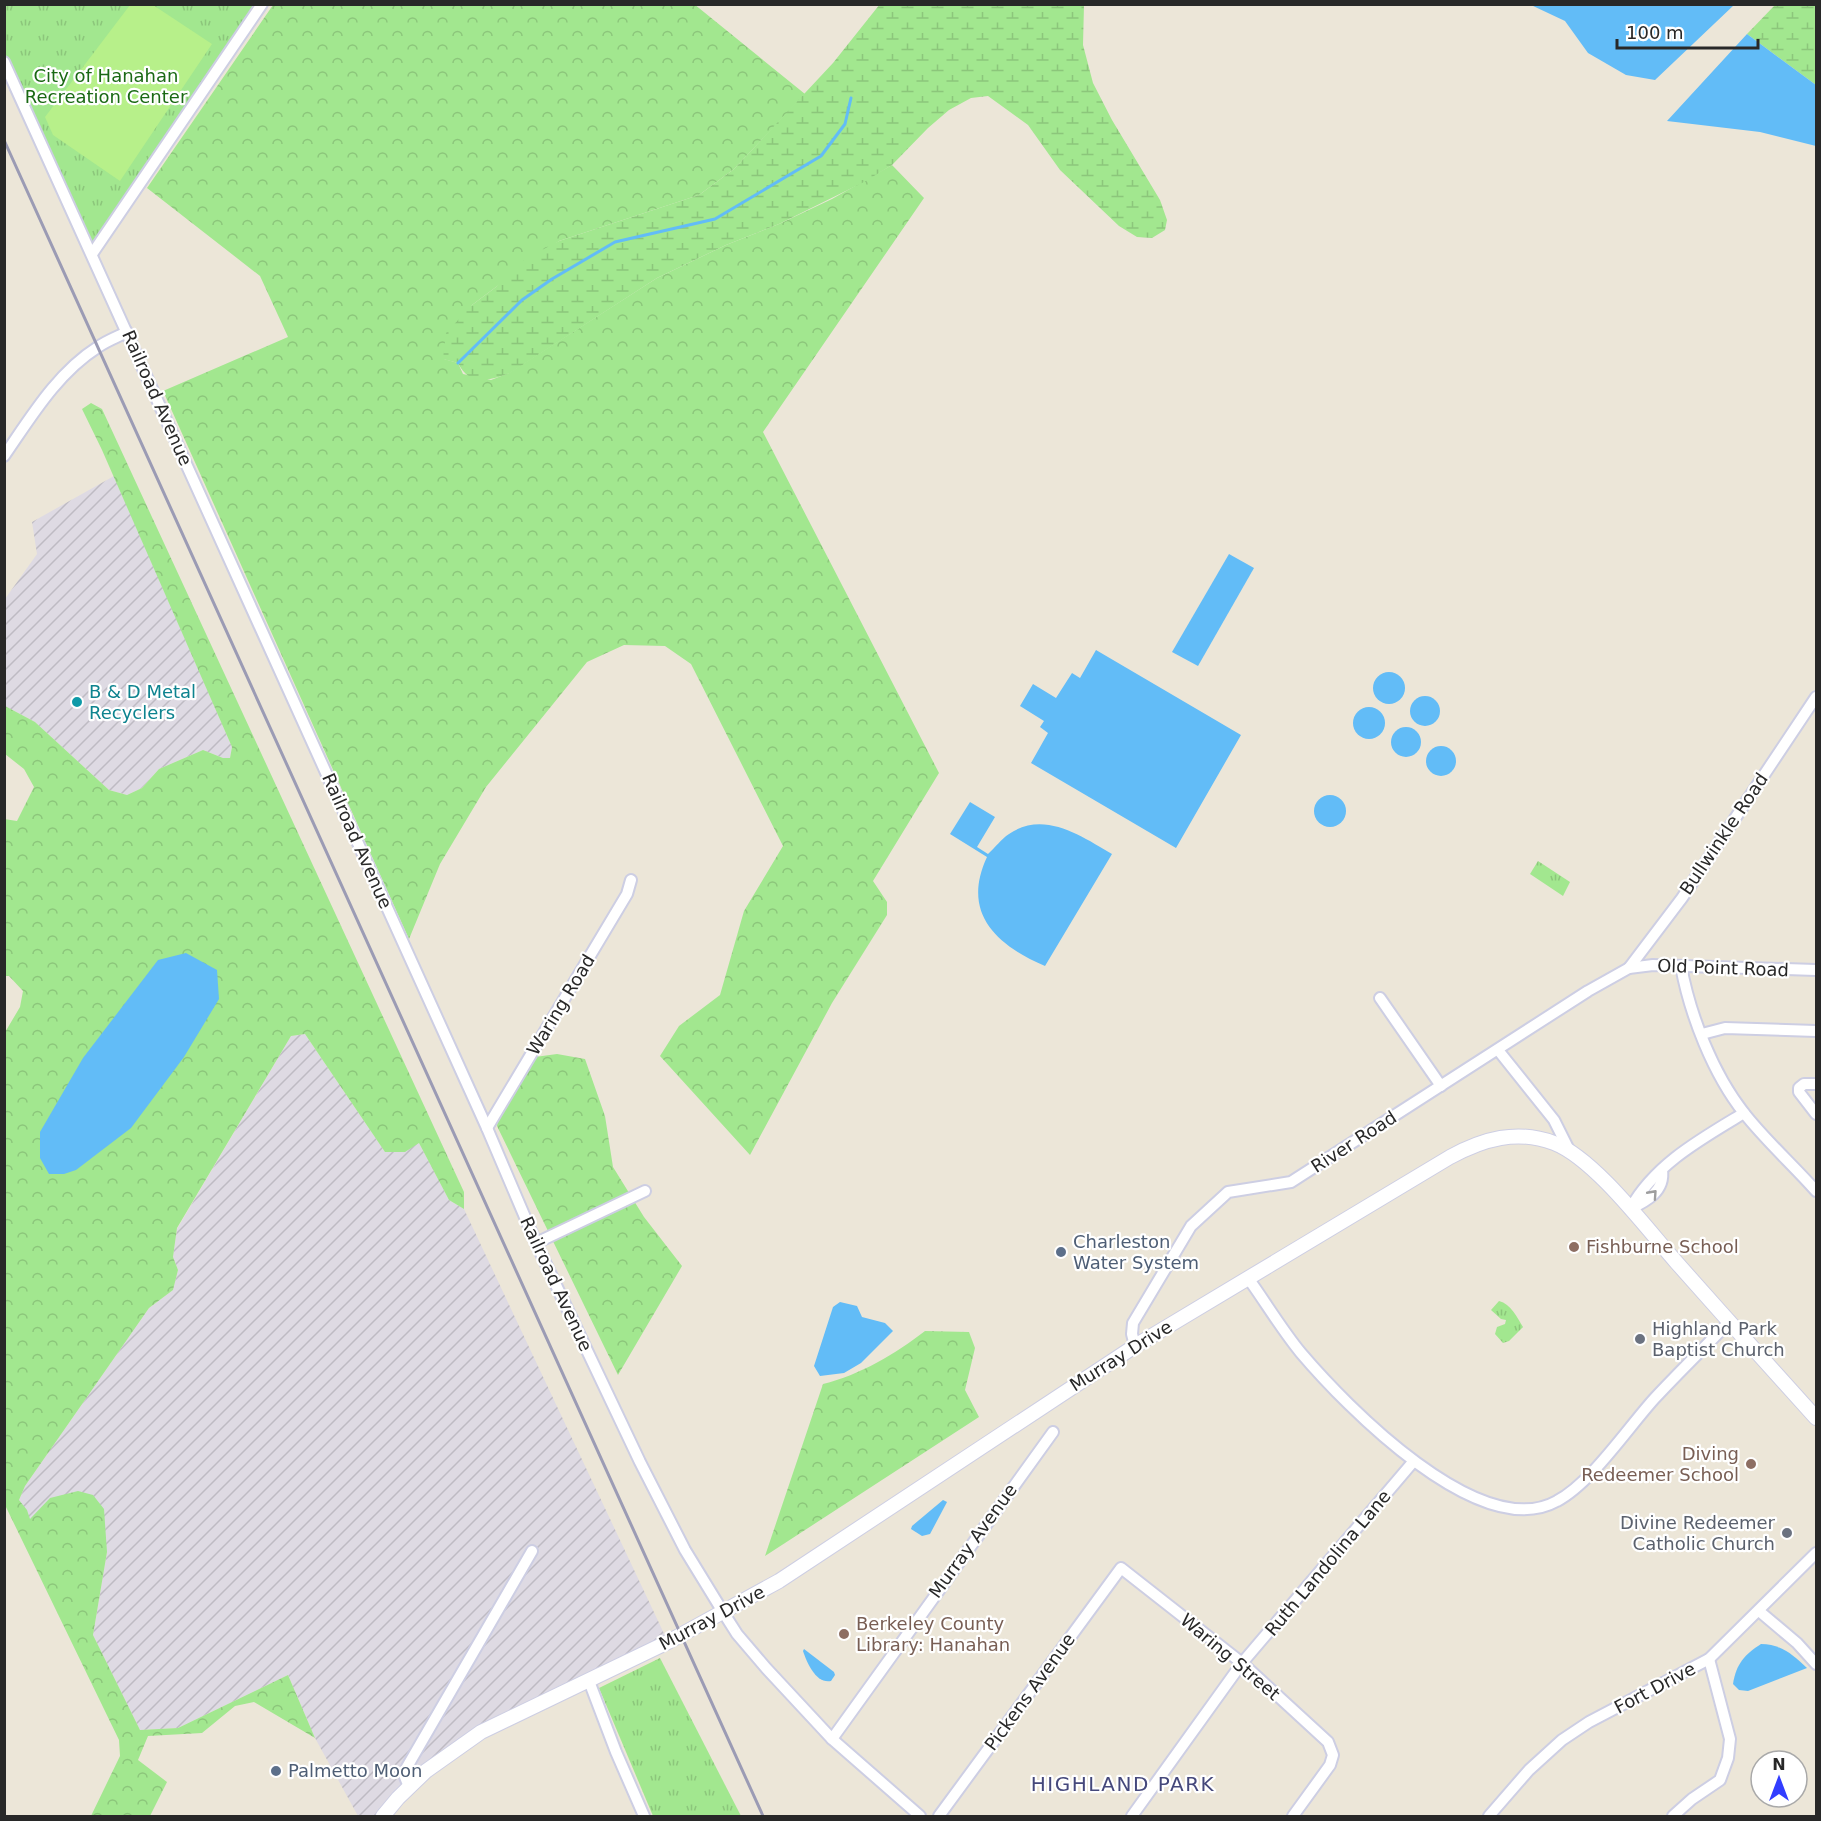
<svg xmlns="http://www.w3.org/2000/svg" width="1821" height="1821" font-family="'DejaVu Sans',sans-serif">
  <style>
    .industrial { fill: url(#industrial-furrows) }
    .grass { fill: url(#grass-tufts) }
    .forest { fill: url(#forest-crowns) }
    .wetland { fill: url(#wetland-marsh) }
    .pitch { fill: #b7f08a }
    .water { fill: #62bcf7 }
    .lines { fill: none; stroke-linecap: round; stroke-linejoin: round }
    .stream { stroke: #62bcf7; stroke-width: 3 }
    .minor-casing { stroke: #cdcee3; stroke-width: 14 }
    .tertiary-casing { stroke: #cdcee3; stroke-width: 16 }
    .minor { stroke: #fff; stroke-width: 10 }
    .tertiary { stroke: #fff; stroke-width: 14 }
    .rail { stroke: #9b9bb4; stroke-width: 3 }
    .oneway { stroke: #9e9e9e }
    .culture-dot { fill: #0f9aa8; stroke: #fff; stroke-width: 2 }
    .education-dot { fill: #8d6e63; stroke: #fff; stroke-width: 2 }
    .service-dot { fill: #5c6f8a; stroke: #fff; stroke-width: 2 }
    .worship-dot { fill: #6b7280; stroke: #fff; stroke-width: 2 }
    .labels { text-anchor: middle; stroke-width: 4.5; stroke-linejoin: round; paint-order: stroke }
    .park-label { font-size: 18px; fill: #1a6914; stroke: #fff }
    .street-label { font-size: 18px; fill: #282828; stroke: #fff }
    .culture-label { font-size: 18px; fill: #0d838f; stroke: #fff; text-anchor: start }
    .service-label { font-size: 18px; fill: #4e5e75; stroke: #fff; text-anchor: start }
    .education-label { font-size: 18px; fill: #785e54; stroke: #fff; text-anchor: start }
    .worship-label { font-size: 18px; fill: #5b616d; stroke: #fff; text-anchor: start }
    .neighbourhood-label { font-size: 20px; letter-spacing: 1.5px; fill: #45487b; stroke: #fff }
  </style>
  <defs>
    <pattern id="industrial-furrows" width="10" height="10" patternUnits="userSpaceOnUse" patternTransform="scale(1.5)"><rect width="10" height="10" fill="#dedae3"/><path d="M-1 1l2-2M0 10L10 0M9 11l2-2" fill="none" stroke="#bebbc3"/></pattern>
    <pattern id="grass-tufts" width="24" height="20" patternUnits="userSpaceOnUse" patternTransform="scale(1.5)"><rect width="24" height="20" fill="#a2e78f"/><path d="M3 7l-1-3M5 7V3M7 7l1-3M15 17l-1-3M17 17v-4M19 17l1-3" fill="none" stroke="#8cc67b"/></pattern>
    <pattern id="forest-crowns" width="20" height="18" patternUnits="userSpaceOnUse" patternTransform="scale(1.5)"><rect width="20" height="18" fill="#a2e78f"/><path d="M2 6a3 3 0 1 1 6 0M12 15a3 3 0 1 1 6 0" fill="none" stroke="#8cc67b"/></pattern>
    <pattern id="wetland-marsh" width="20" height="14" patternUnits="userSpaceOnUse" patternTransform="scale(1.5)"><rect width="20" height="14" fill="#a2e78f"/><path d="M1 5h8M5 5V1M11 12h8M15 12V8" fill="none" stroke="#8cc67b"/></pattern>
  </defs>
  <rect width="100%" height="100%" fill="#ece6d8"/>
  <g class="industrial">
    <polygon points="114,476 232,747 230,758 223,758 203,750 159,769 142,788 127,795 109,790 35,722 5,706 5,599 37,554 32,522"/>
    <polygon points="305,1034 385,1152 419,1143 449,1200 464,1209 668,1642 481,1732 383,1816 358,1816 315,1738 288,1675 178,1728 140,1730 93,1635 107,1552 30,1519 19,1500 25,1486 149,1308 173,1290 178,1270 173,1257 177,1229 291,1036"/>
  </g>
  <g class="grass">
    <polygon points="4,5 262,5 92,254 5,62"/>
    <polygon points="1538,861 1570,882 1563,896 1530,874"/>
    <path d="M1499 1301C1511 1304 1517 1317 1523 1327L1509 1341 1503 1343 1495 1334 1497 1327 1505 1324 1506 1320 1501 1319 1491 1310Z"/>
    <polygon points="660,1658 741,1816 653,1816 599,1688"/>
  </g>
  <g class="forest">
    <polygon points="694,4 805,94 734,169 699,195 559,241 496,287 472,305 444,359 458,363 463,374 491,380 509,373 657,278 726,245 779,224 832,199 892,165 924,198 763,432 939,773 873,881 887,902 887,915 832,1003 750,1155 660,1056 679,1026 720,995 744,911 783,846 691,664 665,646 624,645 587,662 486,787 440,864 409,939 163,391 288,337 260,276 147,188 273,5"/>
    <polygon points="91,403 102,409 464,1192 464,1209 449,1200 419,1143 405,1152 385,1152 305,1034 291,1036 177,1228 173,1257 178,1270 173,1290 149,1308 25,1486 19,1500 27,1510 30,1519 50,1498 78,1491 93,1495 104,1509 107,1552 93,1635 140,1730 178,1728 288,1675 315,1738 254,1702 235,1706 202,1733 148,1736 138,1760 167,1782 150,1816 91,1816 120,1756 119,1740 5,1505 4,1034 20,1007 23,991 9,976 5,976 4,819 17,821 34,787 24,769 5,754 5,706 35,722 109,790 127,795 142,788 159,769 203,750 223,758 230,758 232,747 102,450 82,409"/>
    <polygon points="557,1054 585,1059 605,1116 613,1167 644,1217 682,1266 618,1375 497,1126 498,1118 535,1057"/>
    <path d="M925 1331 969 1332 975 1348 965 1390 979 1417 765 1556 823 1384C860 1375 895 1354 925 1331Z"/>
  </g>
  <g class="wetland">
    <path d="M880 4 1084 5 1083 45 1093 83 1112 120 1160 200 1167 220 1165 230 1152 238 1137 237 1119 226 1060 170 1028 125 988 96 971 98 949 110 928 128 892 165 864 182 779 224 726 245 657 278 510 373C489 381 469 386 458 363L443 359 446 333 472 305 496 287 525 259 559 241 699 195 734 169 833 63Z"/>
    <polygon points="1775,5 1816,5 1816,85 1747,34"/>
  </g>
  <polygon class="pitch" points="130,5 153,5 212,44 120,181 53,135 45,117"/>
  <g class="water">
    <polygon points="1531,5 1734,5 1655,80 1626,75 1588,53 1565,21"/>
    <polygon points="1747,34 1816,85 1816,146 1760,132 1667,121"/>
    <polygon points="1229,554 1254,568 1198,666 1172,652"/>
    <polygon points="1096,650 1241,735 1176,848 1031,763 1048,733 1040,727 1044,721 1020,706 1033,684 1056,698 1072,673 1080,678"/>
    <circle cx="1389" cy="688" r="16"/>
    <circle cx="1425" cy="711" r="15"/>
    <circle cx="1369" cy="723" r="16"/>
    <circle cx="1406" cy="742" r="15"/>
    <circle cx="1441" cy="761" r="15"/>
    <circle cx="1330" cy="811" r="16"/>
    <path d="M970 802 995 817 977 847 988 854C995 848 1001 839 1009 834 1044 810 1081 836 1112 854L1045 966C996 945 961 913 987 857L950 834Z"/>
    <polygon points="186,953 217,970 219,999 184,1057 131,1128 76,1170 64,1174 49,1174 40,1158 40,1132 83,1058 158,960"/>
    <polygon points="840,1302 857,1306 862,1317 885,1323 893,1331 861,1363 844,1373 820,1376 814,1366 833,1307"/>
    <polygon points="943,1500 947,1502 930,1534 922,1536 911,1529 912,1526"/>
    <path d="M1761 1644C1781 1644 1793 1655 1807 1668L1748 1691 1739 1690 1733 1684C1736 1664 1745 1654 1761 1644Z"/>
    <path d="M804 1649 834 1672 835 1675 831 1681C816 1684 807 1663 803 1651Z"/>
  </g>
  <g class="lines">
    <polyline class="stream" points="458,363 522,300 552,279 615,242 715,219 821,156 845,124 851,98"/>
    <defs>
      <g id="minor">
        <polyline points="4,62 487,1128 536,1243 640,1462 685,1550 723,1612 737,1634 766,1668 832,1739 920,1816"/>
        <polyline points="92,254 262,4"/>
        <path d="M4 456C31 417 57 373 98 347 106 341 117 337 127 332"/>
        <path d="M1681 966C1690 1015 1713 1074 1744 1113 1766 1141 1793 1165 1816 1191"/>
        <polyline points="1629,968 1682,898 1816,697"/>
        <polyline points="1380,998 1441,1086"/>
        <polyline points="1702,1034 1725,1028 1816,1031"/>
        <polyline points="1498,1050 1554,1120 1570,1152"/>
        <polyline points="1816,1084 1804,1084 1799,1088 1799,1092 1816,1114"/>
        <polyline points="487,1128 627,894 631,880"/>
        <path d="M1630 1209C1655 1164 1701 1139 1744 1113"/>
        <path d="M1630 1209C1647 1201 1665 1191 1662 1170"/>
        <polyline points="536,1243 645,1191"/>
        <path d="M1248 1278C1266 1303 1282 1330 1301 1353 1346 1406 1480 1544 1557 1501 1591 1483 1627 1429 1654 1399 1678 1373 1705 1347 1730 1321"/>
        <polyline points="1135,1346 1132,1334 1133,1323 1191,1226 1228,1192 1291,1182 1588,991 1629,968 1653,965 1816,970"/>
        <polyline points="1759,1611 1797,1643 1816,1664"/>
        <polyline points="589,1681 616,1752 644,1816"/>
        <polyline points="832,1739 1053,1432"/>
        <polyline points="409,1787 405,1777 407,1767 532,1551"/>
        <polyline points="939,1816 1121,1568 1242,1663 1328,1742 1333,1755 1330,1765 1293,1816"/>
        <polyline points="1132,1816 1242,1663 1413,1462"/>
        <polyline points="1489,1816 1529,1770 1562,1740 1589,1722 1709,1659 1816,1553"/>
        <polyline points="1673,1816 1692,1799 1720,1780 1728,1758 1730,1739 1709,1659"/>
      </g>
      <path id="tertiary" d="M383 1816 398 1798 426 1771 481 1732 668 1642 779 1581 1135 1346 1450 1157C1483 1139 1517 1129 1554 1143 1595 1159 1647 1229 1677 1263 1723 1315 1770 1367 1816 1418"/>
    </defs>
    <use href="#minor" class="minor-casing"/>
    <use href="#tertiary" class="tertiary-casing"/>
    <use href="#minor" class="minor"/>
    <use href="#tertiary" class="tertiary"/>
    <polyline class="rail" points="4,140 763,1816"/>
  </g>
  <defs><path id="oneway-chevron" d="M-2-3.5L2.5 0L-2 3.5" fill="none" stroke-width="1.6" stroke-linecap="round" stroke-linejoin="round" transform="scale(1.5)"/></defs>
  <use class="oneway" href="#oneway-chevron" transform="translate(1653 1194) rotate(-48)"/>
  <circle class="culture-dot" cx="77" cy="702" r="6"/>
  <g class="education-dot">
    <circle cx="1574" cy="1247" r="6"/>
    <circle cx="1751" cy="1464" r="6"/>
    <circle cx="844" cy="1634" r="6"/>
  </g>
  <g class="service-dot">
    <circle cx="1061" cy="1252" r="6"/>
    <circle cx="276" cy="1771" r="6"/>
  </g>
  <g class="worship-dot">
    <circle cx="1640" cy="1339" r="6"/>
    <circle cx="1787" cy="1533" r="6"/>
  </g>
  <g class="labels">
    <g class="park-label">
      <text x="106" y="82">City of Hanahan<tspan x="106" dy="21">Recreation Center</tspan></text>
    </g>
    <g class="street-label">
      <text transform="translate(157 398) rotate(66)" y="6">Railroad Avenue</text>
      <text transform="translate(1724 834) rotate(-56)" y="6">Bullwinkle Road</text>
      <text transform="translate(357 841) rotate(66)" y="6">Railroad Avenue</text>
      <text transform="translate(1723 968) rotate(2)" y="6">Old Point Road</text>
      <text transform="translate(561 1005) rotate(-59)" y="6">Waring Road</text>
      <text transform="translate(1354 1142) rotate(-33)" y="6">River Road</text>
      <text transform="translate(556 1284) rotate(65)" y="6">Railroad Avenue</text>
      <text transform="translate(1121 1356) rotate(-32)" y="6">Murray Drive</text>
      <text transform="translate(973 1541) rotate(-54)" y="6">Murray Avenue</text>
      <text transform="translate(1328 1563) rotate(-50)" y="6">Ruth Landolina Lane</text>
      <text transform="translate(712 1618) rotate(-28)" y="6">Murray Drive</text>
      <text transform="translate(1230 1657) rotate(40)" y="6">Waring Street</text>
      <text transform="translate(1655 1688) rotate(-28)" y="6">Fort Drive</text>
      <text transform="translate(1030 1692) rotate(-54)" y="6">Pickens Avenue</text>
    </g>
    <g class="culture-label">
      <text x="89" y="698">B &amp; D Metal<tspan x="89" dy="21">Recyclers</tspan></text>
    </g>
    <g class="service-label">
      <text x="1073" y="1248">Charleston<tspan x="1073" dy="21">Water System</tspan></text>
      <text x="288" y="1777">Palmetto Moon</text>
    </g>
    <g class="education-label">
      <text x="1586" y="1253">Fishburne School</text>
      <text x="1739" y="1460" text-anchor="end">Diving<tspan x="1739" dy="21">Redeemer School</tspan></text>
      <text x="856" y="1630">Berkeley County<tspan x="856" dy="21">Library: Hanahan</tspan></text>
    </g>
    <g class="worship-label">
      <text x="1652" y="1335">Highland Park<tspan x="1652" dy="21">Baptist Church</tspan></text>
      <text x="1775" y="1529" text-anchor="end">Divine Redeemer<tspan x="1775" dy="21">Catholic Church</tspan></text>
    </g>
    <g class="neighbourhood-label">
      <text x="1123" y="1791">HIGHLAND PARK</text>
    </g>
  </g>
  <rect width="1821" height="1821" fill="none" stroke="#282828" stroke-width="12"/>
  <g transform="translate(1779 1779)"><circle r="28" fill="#ffffff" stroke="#a9a9a9" stroke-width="1.5"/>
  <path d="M0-4.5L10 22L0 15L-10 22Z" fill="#323dff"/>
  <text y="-9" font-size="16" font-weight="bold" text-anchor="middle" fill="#282828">N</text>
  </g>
  <path d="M1617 39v9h141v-9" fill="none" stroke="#282828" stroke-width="3"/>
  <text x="1626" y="39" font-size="18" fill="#282828" stroke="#ffffff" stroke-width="4.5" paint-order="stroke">100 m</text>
</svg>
